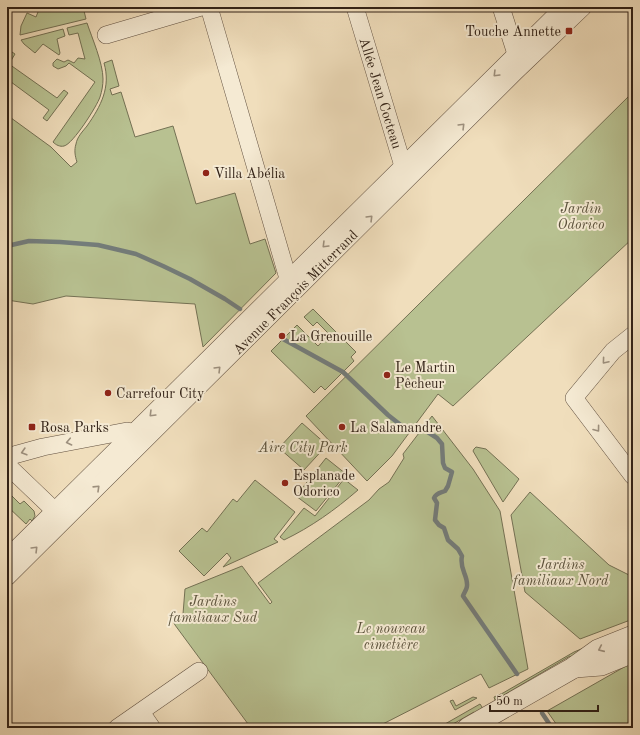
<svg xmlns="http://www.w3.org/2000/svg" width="640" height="735" font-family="'Old Standard TT',serif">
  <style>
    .green { fill: #b8c191; stroke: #747154 }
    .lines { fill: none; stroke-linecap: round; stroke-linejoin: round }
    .stream { stroke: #747c7a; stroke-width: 4.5 }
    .minor-casing { stroke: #615040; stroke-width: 18 }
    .tertiary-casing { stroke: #615040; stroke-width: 22 }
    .minor { stroke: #f5ead3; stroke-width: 17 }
    .tertiary { stroke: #f5ead3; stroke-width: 21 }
    .oneway { stroke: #9d907e }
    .poi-dot { fill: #8f2418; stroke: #f5ead3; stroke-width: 1.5 }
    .labels { text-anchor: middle; stroke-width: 4; stroke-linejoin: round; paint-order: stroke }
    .poi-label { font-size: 14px; fill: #312116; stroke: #f5ead3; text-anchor: start }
    .street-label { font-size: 14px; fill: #312116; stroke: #f5ead3 }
    .park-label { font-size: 14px; font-style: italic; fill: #5a513b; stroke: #f5ead3 }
  </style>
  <rect width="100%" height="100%" fill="#f0debc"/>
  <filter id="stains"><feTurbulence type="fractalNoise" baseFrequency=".005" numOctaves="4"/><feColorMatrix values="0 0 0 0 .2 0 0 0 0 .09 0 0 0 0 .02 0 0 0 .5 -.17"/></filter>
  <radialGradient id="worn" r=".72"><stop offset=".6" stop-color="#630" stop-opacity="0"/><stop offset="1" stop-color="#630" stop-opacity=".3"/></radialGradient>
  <g class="green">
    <polygon points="40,7 83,7 86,19 20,35 21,26 27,13 36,17"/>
    <path d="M87 23C92 38 103 63 103 79 103 85 102 91 100 97 97 106 73 144 64 146 60 147 56 145 53 142L95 82 69 63 66 66 58 69 53 66V63L57 59 64 62 68 60 74 63 78 58 85 59 78 33 69 35 67 28Z"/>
    <polygon points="63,29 65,36 57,39 60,53 59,55 43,44 35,53 24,44 21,40"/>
    <polygon points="12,52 15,54 9,64 57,98 64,90 68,93 47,121 43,118 49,110 7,79 7,58"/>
    <path d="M112 60 119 86 110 89 112 95 121 92 135 137 173 126 196 204 235 193 250 244 265 239 276 273 203 347 195 304 66 296 33 304 7 300V115L51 147 71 167 77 162C75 156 74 150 76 144 77 137 83 131 87 126 101 106 111 87 104 63Z"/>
    <polygon points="633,92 633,238 453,406 438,394 392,456 367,481 306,416"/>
    <polygon points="313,309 356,352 351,357 354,361 325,390 321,386 314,393 271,351 297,325 318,346 329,334 317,322 313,326 304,317"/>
    <polygon points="432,416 473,469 500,511 528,669 489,688 481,674 375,728 251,728 175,625 173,621 183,614 185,589 242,566 270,604 272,602 258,583 369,500 379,489 389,482 404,458 403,454"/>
    <polygon points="302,423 327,445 304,470 279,448"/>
    <polygon points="476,447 486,449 519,479 503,502 473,451 474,449"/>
    <polygon points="326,458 346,474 316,511 296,496"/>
    <path d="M344 479 358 490C335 510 311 527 284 540L280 537 304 508 315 516Z"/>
    <polygon points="255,480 295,512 274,539 278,542 223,567 231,558 227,553 204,576 179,551 202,528 207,532 233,499 237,502"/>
    <polygon points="7,491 20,504 24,501 34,511 35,516 32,521 30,519 26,524 7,506"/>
    <polygon points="530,492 609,565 633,577 633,619 580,639 525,592 511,515"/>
    <polygon points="586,647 573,660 570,656 504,695 506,699 501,702 495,700 494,697 503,693 574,652"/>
    <polygon points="633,662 633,728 559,728 547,711"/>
    <polygon points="473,697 477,698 455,710 450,701 453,700 456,706"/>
    <polygon points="480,704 482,707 482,713 477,716 474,712 446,728 438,728"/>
  </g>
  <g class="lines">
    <g class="stream">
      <polyline points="7,246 29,241 60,242 98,245 136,254 163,266 190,279 225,299 240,309"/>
      <path d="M283 339 343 372 388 415 402 426 423 429 437 438 442 444 443 463 445 468 452 472 448 486 445 491C440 493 436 493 434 498L437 503 435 520 439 525 444 528 448 540 458 549 462 556C459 569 468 575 467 586 467 589 464 593 463 596L517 674"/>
      <polyline points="542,713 552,728"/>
    </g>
    <defs>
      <g id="minor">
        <polyline points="209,7 287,275 298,285"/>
        <polyline points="355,7 403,166 409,172"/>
        <polyline points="501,7 516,54 522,61"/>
        <polyline points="106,35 201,7"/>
        <polyline points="633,335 613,351 574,398 633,476"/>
        <polyline points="7,460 14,455 43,447 127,431 138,433"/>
        <polyline points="7,465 55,511 65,514"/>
        <polyline points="7,558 564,7"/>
        <polyline points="7,577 516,71 583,7"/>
        <polyline points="141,712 152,728"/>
        <polyline points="117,728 199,671"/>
      </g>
      <g id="tertiary">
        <polyline points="575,667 601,665 633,652"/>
        <polyline points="468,728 573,668 598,650 633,636"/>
      </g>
    </defs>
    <use href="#minor" class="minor-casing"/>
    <use href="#tertiary" class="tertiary-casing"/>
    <use href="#minor" class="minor"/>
    <use href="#tertiary" class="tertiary"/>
  </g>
  <defs><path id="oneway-chevron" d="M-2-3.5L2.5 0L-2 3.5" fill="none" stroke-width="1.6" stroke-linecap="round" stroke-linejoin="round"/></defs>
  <g class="oneway">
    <use href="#oneway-chevron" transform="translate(496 74) rotate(135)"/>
    <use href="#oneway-chevron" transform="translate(462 126) rotate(-45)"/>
    <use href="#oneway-chevron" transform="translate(370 218) rotate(-45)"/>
    <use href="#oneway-chevron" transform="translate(325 245) rotate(135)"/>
    <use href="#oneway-chevron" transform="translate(605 361) rotate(130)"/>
    <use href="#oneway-chevron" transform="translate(218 369) rotate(-45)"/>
    <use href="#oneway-chevron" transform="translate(152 414) rotate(135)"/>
    <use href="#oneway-chevron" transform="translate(597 429) rotate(53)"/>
    <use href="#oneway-chevron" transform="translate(69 442) rotate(168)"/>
    <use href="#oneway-chevron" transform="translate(24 452) rotate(164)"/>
    <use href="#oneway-chevron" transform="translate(97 488) rotate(-44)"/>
    <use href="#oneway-chevron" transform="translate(35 549) rotate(-45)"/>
    <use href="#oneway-chevron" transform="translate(601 649) rotate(156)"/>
  </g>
  <g class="poi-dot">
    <rect x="565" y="27" width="8" height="8" rx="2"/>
    <circle cx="206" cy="173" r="4"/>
    <circle cx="282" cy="336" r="4"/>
    <circle cx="387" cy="375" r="4"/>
    <circle cx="108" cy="393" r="4"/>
    <rect x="28" y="423" width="8" height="8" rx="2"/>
    <circle cx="342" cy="427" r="4"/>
    <circle cx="285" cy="483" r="4"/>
  </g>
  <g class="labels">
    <g class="poi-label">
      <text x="561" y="36" text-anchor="end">Touche Annette</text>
      <text x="214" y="178">Villa Abélia</text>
      <text x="290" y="341">La Grenouille</text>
      <text x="395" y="372">Le Martin<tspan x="395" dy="16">Pêcheur</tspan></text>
      <text x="116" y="398">Carrefour City</text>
      <text x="40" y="432">Rosa Parks</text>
      <text x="350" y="432">La Salamandre</text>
      <text x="293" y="480">Esplanade<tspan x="293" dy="16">Odorico</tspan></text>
    </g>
    <g class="street-label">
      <text transform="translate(381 93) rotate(73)" y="5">Allée Jean Cocteau</text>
      <text transform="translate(295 292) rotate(-45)" y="5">Avenue François Mitterrand</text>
    </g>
    <g class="park-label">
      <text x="581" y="213">Jardin<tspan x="581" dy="16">Odorico</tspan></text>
      <text x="303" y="452">Aire City Park</text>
      <text x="561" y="569">Jardins<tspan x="561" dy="16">familiaux Nord</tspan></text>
      <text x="213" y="606">Jardins<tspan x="213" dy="16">familiaux Sud</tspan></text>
      <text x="391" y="633">Le nouveau<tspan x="391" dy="16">cimetière</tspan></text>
    </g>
  </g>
  <rect width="640" height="735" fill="none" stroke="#f0debc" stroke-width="24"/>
  <rect x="8" y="8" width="624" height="719" fill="none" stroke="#312116" stroke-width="2"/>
  <rect x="12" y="12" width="616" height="711" fill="none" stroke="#312116"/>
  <path d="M490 705v6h108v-6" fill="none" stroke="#312116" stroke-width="2"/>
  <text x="496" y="705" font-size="12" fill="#312116" stroke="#f5ead3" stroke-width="3" paint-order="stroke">50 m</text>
  <rect width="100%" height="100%" filter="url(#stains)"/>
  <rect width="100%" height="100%" fill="url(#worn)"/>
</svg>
